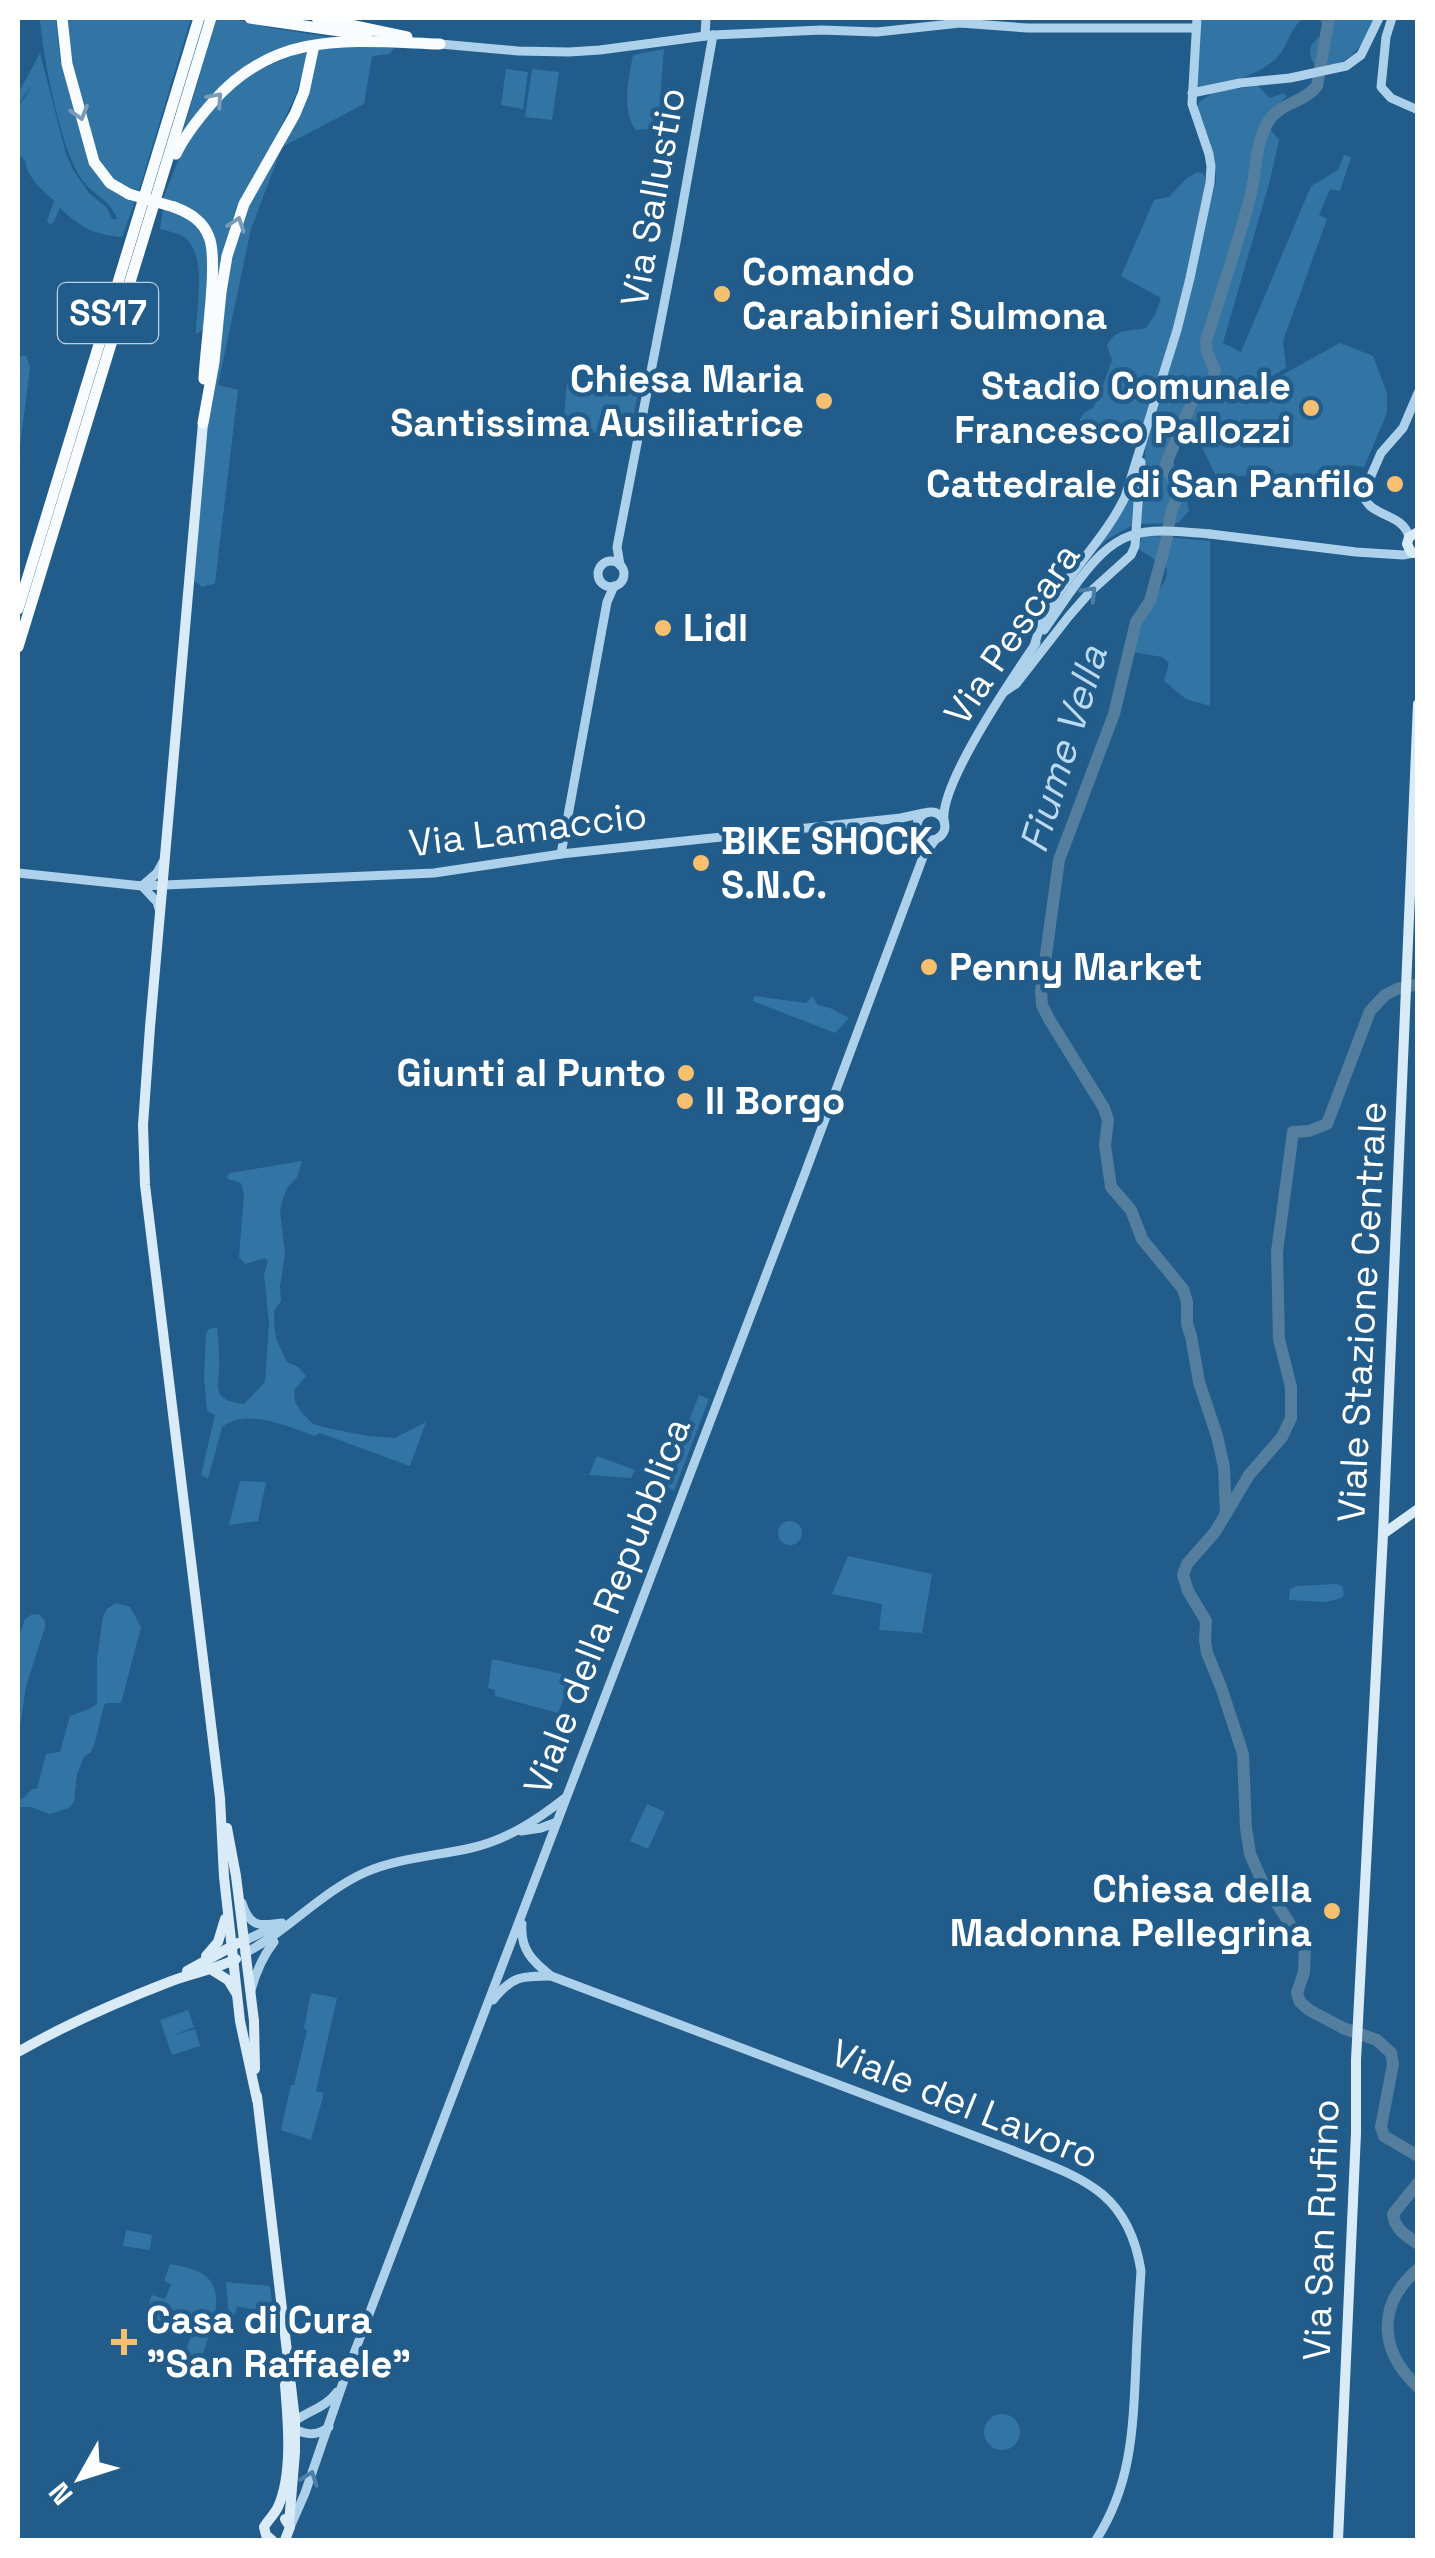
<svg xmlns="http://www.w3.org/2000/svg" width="1435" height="2558" font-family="'Space Grotesk',sans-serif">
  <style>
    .green { fill: #3275a5 }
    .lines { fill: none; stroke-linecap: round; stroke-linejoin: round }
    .river { stroke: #547e9d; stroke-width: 12 }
    .tertiary { stroke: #aed1eb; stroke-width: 9 }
    .secondary { stroke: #daebf8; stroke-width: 10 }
    .trunk { stroke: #f9fcfe; stroke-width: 11 }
    .tertiary-bridge { stroke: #aed1eb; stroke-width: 9 }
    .trunk-bridge { stroke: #f9fcfe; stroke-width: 11 }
    .oneway { stroke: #789cb8 }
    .oneway2 { stroke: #4c7fa7 }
    .poi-dot { fill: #f7bf70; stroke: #225c8a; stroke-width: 4 }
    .labels { text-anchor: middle; stroke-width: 9; stroke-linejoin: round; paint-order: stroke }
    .shield { fill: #225c8a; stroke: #bdcedc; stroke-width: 2.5 }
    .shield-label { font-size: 35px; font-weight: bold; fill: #fff }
    .street-label { font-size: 38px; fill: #fff; stroke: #225c8a }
    .poi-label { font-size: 38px; font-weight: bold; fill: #fff; stroke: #225c8a; text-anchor: start }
    .water-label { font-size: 40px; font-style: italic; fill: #badaf2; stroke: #225c8a }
  </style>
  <rect width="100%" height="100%" fill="#225c8a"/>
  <g class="green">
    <path d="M40 18H56L60 58 88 161C99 181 113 193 135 201L122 237C95 235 79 227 60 208L53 223 50 224 47 221 54 201C43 190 26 177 25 160L18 154V108L33 84 18 104V94L40 53 66 154 73 170 89 193 107 208 112 219H117C112 201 91 194 81 178 61 149 42 54 40 18Z"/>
    <polygon points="64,18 191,18 139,190 131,189 102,172 68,64"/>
    <path d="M217 18H230L271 28 336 38C300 40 261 50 234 75 215 92 199 115 182 134Z"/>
    <path d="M1201 18H1304C1291 28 1290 38 1282 51 1267 75 1219 86 1194 89Z"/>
    <path d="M1318 18H1374C1362 47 1350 69 1315 65 1306 53 1310 42 1322 35L1323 25Z"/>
    <polygon points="347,45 394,48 390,54 372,56 364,104 282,147 251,229 218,385 238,390 215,583 202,587 193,580 203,462 222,292 241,216 281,142 315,46"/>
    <polygon points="311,48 296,94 275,139 234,214 217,287 210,232 163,199 187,138 239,78"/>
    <path d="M664 49 659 112 648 129 636 130C621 113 629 75 633 55Z"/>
    <polygon points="506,69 528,72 523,109 501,105"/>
    <polygon points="532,69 559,72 552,120 525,117"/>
    <path d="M1258 86 1270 98 1284 93 1286 97 1273 110 1271 130 1279 140 1270 180 1223 343 1241 352 1311 186 1338 170 1344 155 1351 157 1340 191 1330 189 1319 215 1327 219 1283 341 1286 368 1244 392 1237 400 1340 343 1373 356 1387 393V413L1364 467C1349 465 1343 462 1334 476H1284L1269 479 1251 475 1231 477 1216 476 1197 437C1183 439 1180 443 1173 455L1175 469 1172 481 1186 496 1189 511 1178 523 1140 524 1146 440 1216 181 1215 159 1198 115V103L1214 92Z"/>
    <path d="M1197 172 1204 174 1206 182 1186 284 1141 440 1124 428 1085 430 1080 425V419L1084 413 1093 408 1098 399 1112 360 1107 345C1117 327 1130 332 1146 328L1155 315 1161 298 1121 276 1154 200 1169 197 1186 179Z"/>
    <path d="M163 209C170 211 180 213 186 216 223 237 206 296 203 330L196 334C196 307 208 255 184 237 177 233 168 231 160 229Z"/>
    <polygon points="23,355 27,357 30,368 19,455 21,462 18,462 18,359"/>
    <polygon points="567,383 626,385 638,393 629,439 563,427"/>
    <polygon points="1137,465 1133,525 1108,539 1093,552"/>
    <polygon points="1153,536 1210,541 1210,706 1186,699 1164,681 1169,663 1162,657 1132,652 1138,626 1144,612 1166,579 1167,568 1139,549 1141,538"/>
    <polygon points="754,996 806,1003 812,996 818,1005 830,1008 849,1018 835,1033 753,1001"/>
    <path d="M302 1161 297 1177 287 1188 282 1202 280 1211 285 1254 280 1287 281 1301 274 1311V1321L276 1339 287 1362 298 1367 306 1376 294 1390 295 1402 302 1413 313 1424 327 1428 368 1436 395 1438 426 1422 410 1466 320 1433 315 1436C288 1427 247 1407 222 1427L208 1479 201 1475 215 1415 207 1411 204 1379 206 1334 209 1329 217 1327C218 1341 220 1357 219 1371 216 1393 217 1401 244 1404L265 1382 269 1323 264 1274 268 1261 265 1258 245 1264 239 1257 244 1194 241 1183 228 1179 227 1176 230 1173Z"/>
    <polygon points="699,1395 709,1399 674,1491 664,1485"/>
    <polygon points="597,1456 635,1470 631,1478 589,1475"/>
    <polygon points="240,1481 266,1482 258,1521 229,1525"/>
    <circle cx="790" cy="1533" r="12"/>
    <polygon points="848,1556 932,1574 922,1633 879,1630 882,1604 832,1594"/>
    <polygon points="1336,1584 1342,1586 1344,1595 1341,1598 1326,1602 1289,1600 1290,1589 1297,1586"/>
    <polygon points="116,1603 130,1607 141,1627 121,1703 107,1703 104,1705 95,1742 91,1752 84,1757 77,1774 74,1802 68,1808 50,1814 31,1807 18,1807 18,1798 23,1799 32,1789 37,1789 46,1754 60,1752 70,1716 89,1709 97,1704 97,1660 103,1616 107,1609"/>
    <polygon points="39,1614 45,1621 45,1627 26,1686 18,1741 18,1639 25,1619 31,1615"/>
    <polygon points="492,1659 572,1676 558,1713 495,1696 495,1690 488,1688"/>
    <polygon points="647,1804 665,1812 648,1849 630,1841"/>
    <polygon points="311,1993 337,1998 316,2091 324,2093 311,2140 281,2130 291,2085 294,2085 307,2030 304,2028"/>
    <polygon points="188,2010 194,2027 171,2036 195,2029 200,2046 172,2055 160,2020"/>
    <polygon points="126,2230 152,2235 150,2250 123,2246"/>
    <path d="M170 2264C181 2266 193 2268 203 2274 230 2292 208 2335 201 2360L185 2355 192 2333 154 2319 151 2323 143 2320 152 2295 165 2299 171 2284 164 2281Z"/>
    <polygon points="226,2282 270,2286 273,2315 237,2306 230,2329"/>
    <circle cx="1002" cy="2432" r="18"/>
  </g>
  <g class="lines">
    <g class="river">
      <polyline points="1418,984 1397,989 1385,995 1370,1011 1327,1124 1309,1131 1293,1132 1277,1252 1279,1339 1291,1387 1291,1418 1282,1437 1249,1475 1215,1532 1187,1564 1183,1575 1188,1591 1206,1621 1205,1640 1207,1653 1221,1687 1243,1754 1246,1828 1250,1854 1262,1881 1305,1947 1304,1972 1297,1993 1300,2002 1309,2010 1343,2028 1377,2040 1391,2053 1393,2064 1381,2127 1384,2136 1418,2156"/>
      <path d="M1226 1514 1224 1467 1217 1436 1199 1382 1191 1336 1187 1324V1302L1183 1289 1142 1239 1131 1210 1111 1187 1105 1145 1108 1120 1104 1108 1049 1019 1042 1005 1041 991 1059 860 1114 714 1136 622 1150 601 1166 542 1171 512 1176 500 1177 484 1167 470 1166 464 1194 397 1212 382 1215 370 1207 352 1206 341C1221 293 1237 246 1250 198 1257 172 1254 146 1268 122 1279 103 1304 103 1317 86L1329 18"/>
      <path d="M1418 2183 1393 2214C1395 2230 1406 2235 1418 2244"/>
      <path d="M1418 2269C1376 2305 1379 2351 1418 2387"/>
    </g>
    <g class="tertiary">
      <polyline points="1392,18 1386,37 1381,87 1391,98 1418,110"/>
      <polyline points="705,36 706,18"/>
      <polyline points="440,44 518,51 569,52 600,50 713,35 821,30 877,32 960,23 1027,28 1196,28"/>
      <polyline points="1192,93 1240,83 1290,78 1346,66 1361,55 1379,18"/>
      <polyline points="1210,534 1356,552 1403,555 1414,553"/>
      <path d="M1409 537C1403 512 1369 518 1363 494L1381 453 1403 428 1418 393"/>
      <circle cx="611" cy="574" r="13"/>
      <polyline points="620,565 617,547 677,237 713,35"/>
      <polyline points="1044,630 1071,591"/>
      <path d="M1035 643C1050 587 1101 548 1125 497L1177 330 1190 278 1210 183 1211 166 1209 154 1192 104 1197 18"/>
      <polyline points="1004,692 1016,684 1069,616 1090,592 1131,555 1135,546 1141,462"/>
      <circle cx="931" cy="826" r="14"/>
      <path d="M944 820C940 783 1013 677 1036 643"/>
      <polyline points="561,854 607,602 614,586"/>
      <polyline points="18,873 142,886 434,873 561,854 901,818 924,813"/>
      <polyline points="142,886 157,873 163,862"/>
      <polyline points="142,886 157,902 160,912"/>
      <polyline points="521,1831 541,1828 557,1822"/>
      <path d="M242 1903C250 1928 260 1926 282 1923"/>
      <path d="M522 1924C520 1949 532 1961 551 1976L1009 2149C1078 2177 1128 2188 1141 2271 1139 2302 1137 2332 1136 2363 1133 2428 1132 2484 1096 2540"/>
      <polyline points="244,1941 273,1927"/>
      <path d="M245 1953C288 1931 321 1892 366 1872 398 1858 436 1856 471 1848 506 1840 536 1821 565 1798"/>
      <path d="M251 1990C256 1972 262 1957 274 1942"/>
      <path d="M493 2000C512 1976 521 1976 551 1976"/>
      <path d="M329 2427C315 2438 303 2434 288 2426 303 2412 325 2409 337 2392"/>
      <polyline points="291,2525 305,2493 345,2377 805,1173 923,857 935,840"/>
    </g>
    <g class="secondary">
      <polyline points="203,423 150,1027 143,1125 145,1185 220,1798 224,1877 240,2021 257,2100"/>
      <polyline points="1418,532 1409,537 1407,544 1411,552 1418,554"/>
      <polyline points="1383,1534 1418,1509"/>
      <polyline points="227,1828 236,1876 254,2021 255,2069"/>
      <polyline points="206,1956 218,1942 225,1919"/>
      <polyline points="212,1970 228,1980 236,1993"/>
      <polyline points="187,1971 238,1943"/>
      <path d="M18 2052C65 2025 117 2002 169 1982 191 1973 214 1970 236 1959"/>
      <polyline points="257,2096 295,2420 295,2452 289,2524"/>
      <polyline points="285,2519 290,2527 285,2540"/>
      <path d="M272 2540 266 2535 264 2527C268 2520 274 2515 278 2507 293 2474 288 2421 285 2385"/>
      <polyline points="1338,2540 1356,2133 1356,2060 1383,1534 1418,704"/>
    </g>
    <g class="trunk">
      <polyline points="62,18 67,64 94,162 110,183 129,194"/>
      <polyline points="250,18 367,35"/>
      <polyline points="317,18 407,37"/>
      <path d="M176 154C185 135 198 119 212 103 275 29 352 41 440 44"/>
      <path d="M174 207C190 213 203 221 209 237 219 261 205 348 204 379"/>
      <polyline points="203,423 214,362 221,292 227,256 244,204 295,114 304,92 313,50"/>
      <polyline points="18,609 199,18"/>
      <polyline points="18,647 211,18"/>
    </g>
    <path class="tertiary-bridge" d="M1071 591C1117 527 1135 527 1210 534"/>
    <polyline class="trunk-bridge" points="129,194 174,207"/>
  </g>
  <defs><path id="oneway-chevron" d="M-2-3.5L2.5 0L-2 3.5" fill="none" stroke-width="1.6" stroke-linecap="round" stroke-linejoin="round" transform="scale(2.5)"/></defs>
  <g class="oneway">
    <use href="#oneway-chevron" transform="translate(216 99) rotate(-48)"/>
    <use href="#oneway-chevron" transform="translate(80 113) rotate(74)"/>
    <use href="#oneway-chevron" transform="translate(237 224) rotate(-71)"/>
  </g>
  <g class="oneway2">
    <use href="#oneway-chevron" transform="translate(1090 593) rotate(-46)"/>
    <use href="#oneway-chevron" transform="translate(310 2478) rotate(-70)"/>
  </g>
  <g class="poi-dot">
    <circle cx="722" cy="294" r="10"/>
    <circle cx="824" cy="401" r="10"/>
    <circle cx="1311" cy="408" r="10"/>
    <circle cx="1395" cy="484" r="10"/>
    <circle cx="663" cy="628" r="10"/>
    <circle cx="701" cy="863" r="10"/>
    <circle cx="929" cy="967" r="10"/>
    <circle cx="686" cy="1073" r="10"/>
    <circle cx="685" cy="1101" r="10"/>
    <circle cx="1332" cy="1911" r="10"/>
    <path d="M119 2327h10v10h10v10h-10v10h-10v-10h-10v-10h10z"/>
  </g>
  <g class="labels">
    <rect class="shield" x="58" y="283" width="100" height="60" rx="8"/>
    <g class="shield-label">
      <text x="108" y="325">SS17</text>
    </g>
    <g class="street-label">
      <text transform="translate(653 197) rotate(-80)" y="13">Via Sallustio</text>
      <text transform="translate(1012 634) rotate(-56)" y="13">Via Pescara</text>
      <text transform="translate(528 829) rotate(-7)" y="13">Via Lamaccio</text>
      <text transform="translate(1362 1312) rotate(-87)" y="13">Viale Stazione Centrale</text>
      <text transform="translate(607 1606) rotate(-69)" y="13">Viale della Repubblica</text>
      <text transform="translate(965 2104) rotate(22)" y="13">Viale del Lavoro</text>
      <text transform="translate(1321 2230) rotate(-88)" y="13">Via San Rufino</text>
    </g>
    <g class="poi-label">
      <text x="742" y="285">Comando<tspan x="742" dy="44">Carabinieri Sulmona</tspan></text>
      <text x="804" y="392" text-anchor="end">Chiesa Maria<tspan x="804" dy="44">Santissima Ausiliatrice</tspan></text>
      <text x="1291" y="399" text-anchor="end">Stadio Comunale<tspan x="1291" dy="44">Francesco Pallozzi</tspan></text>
      <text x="1375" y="497" text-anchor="end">Cattedrale di San Panfilo</text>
      <text x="683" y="641">Lidl</text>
      <text x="721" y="854">BIKE SHOCK<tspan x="721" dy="44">S.N.C.</tspan></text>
      <text x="949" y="980">Penny Market</text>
      <text x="666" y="1086" text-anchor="end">Giunti al Punto</text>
      <text x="705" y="1114">Il Borgo</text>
      <text x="1312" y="1902" text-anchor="end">Chiesa della<tspan x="1312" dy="44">Madonna Pellegrina</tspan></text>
      <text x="146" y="2333">Casa di Cura<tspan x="146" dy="44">"San Raffaele"</tspan></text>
    </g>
    <g class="water-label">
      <text transform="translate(1063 749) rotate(-73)" y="14">Fiume Vella</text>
    </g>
  </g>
  <rect width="1435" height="2558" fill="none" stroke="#ffffff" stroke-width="40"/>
  <g transform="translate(80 2478) rotate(231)" stroke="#225c8a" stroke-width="8" paint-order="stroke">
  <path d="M0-8L18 38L0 25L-18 38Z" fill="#ffffff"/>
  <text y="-15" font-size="28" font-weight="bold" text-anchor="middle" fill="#ffffff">N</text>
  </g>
</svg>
